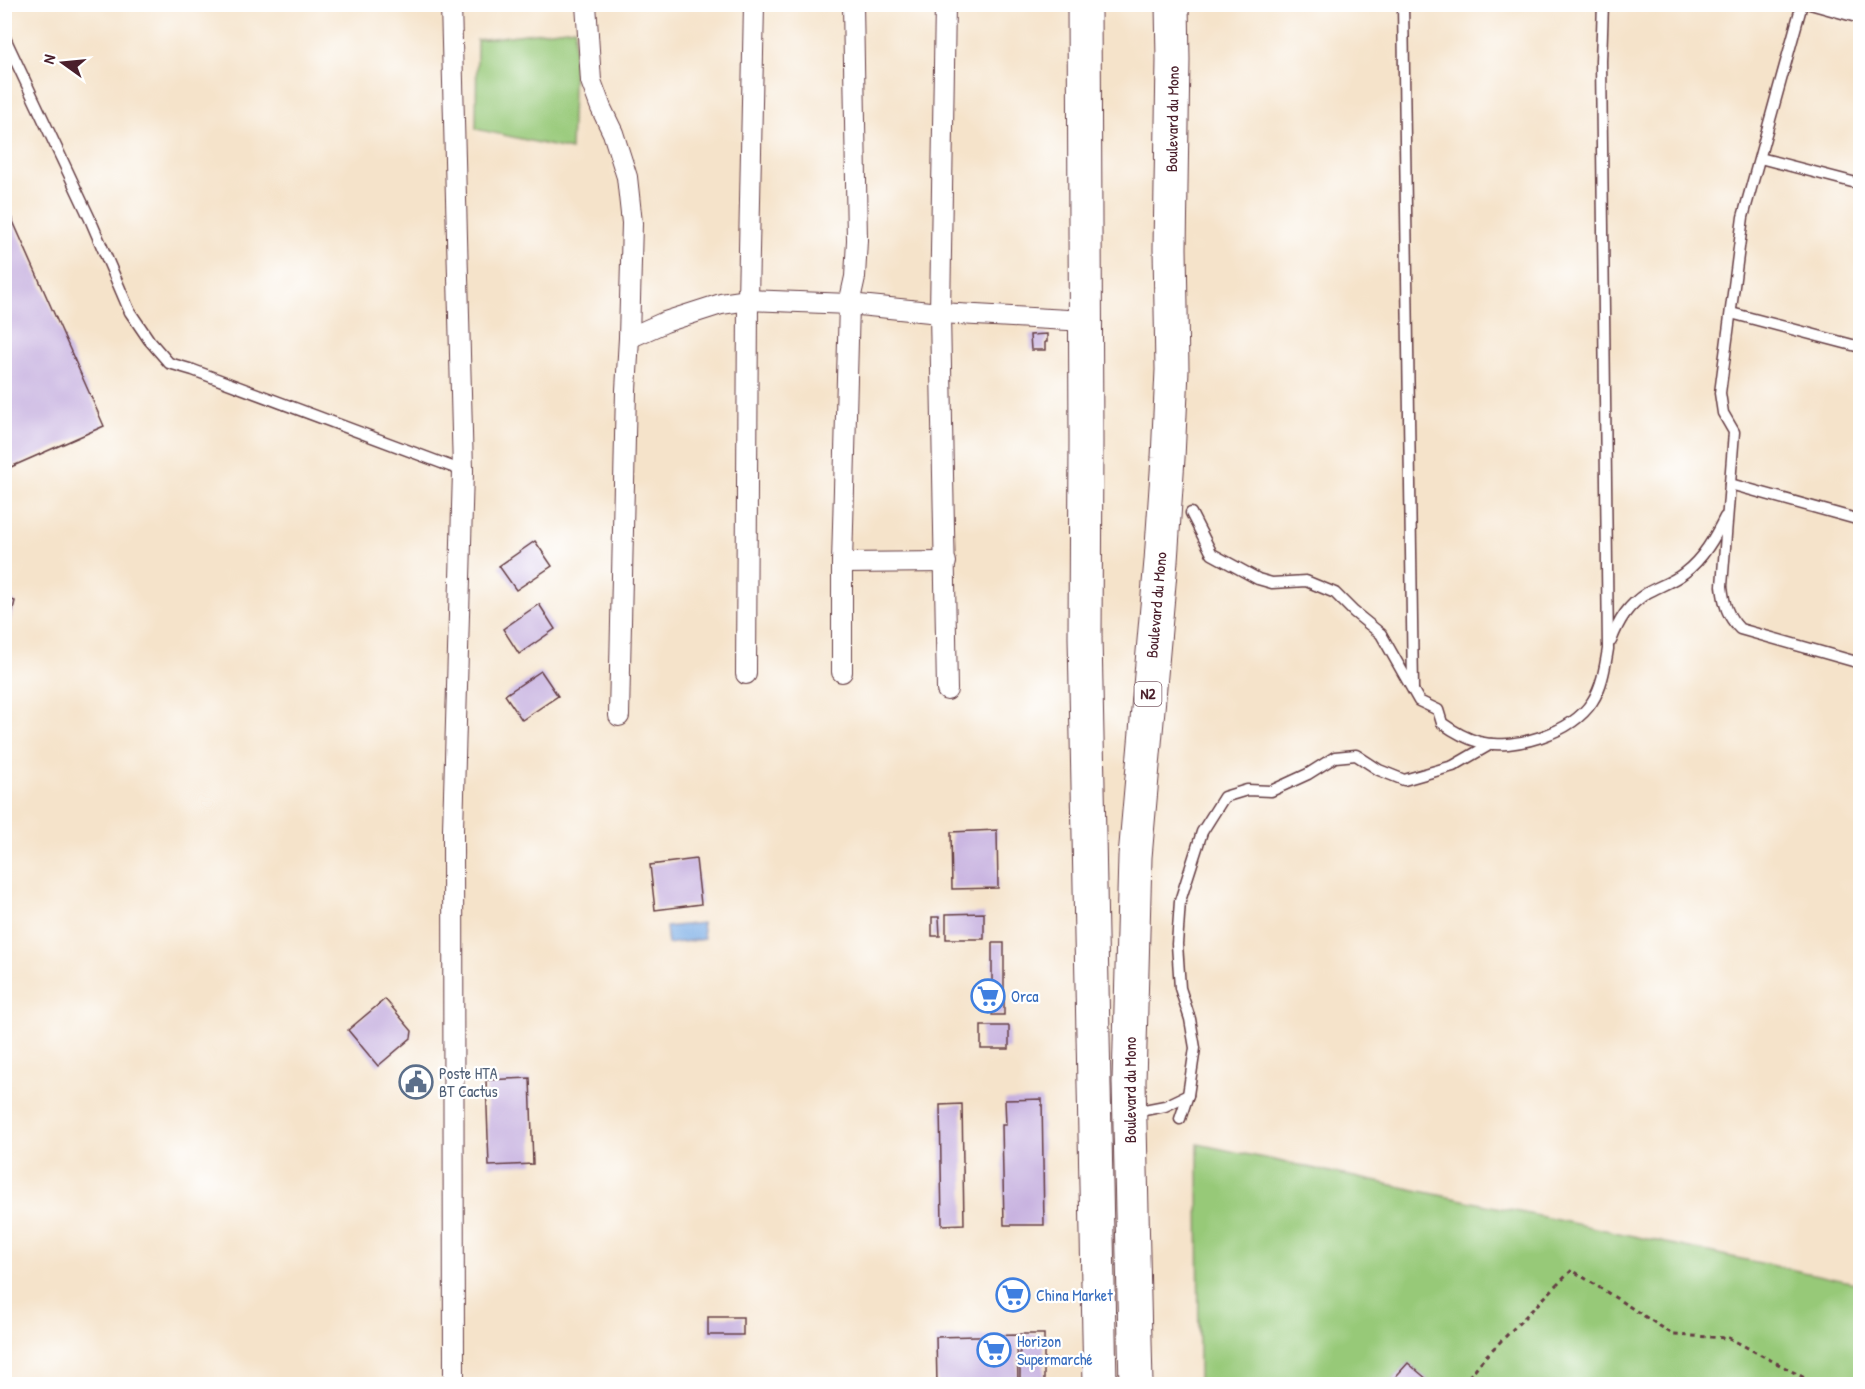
<svg xmlns="http://www.w3.org/2000/svg" width="1865" height="1389" font-family="'Patrick Hand',sans-serif">
  <style>
    .green { fill: #97c978; stroke: #707452; stroke-width: 1.5 }
    .water { fill: #77aae4; stroke: #606488; stroke-width: 1.5 }
    .building { fill: #c6b0df }
    .lines { fill: none; stroke-linecap: round; stroke-linejoin: round }
    .service-casing { stroke: #643c43; stroke-width: 13 }
    .minor-casing { stroke: #643c43; stroke-width: 22 }
    .trunk-casing { stroke: #643c43; stroke-width: 35 }
    .path { stroke: #643c43; stroke-width: 3; stroke-dasharray: 4.5 4.5; stroke-linecap: butt }
    .service { stroke: #fff; stroke-width: 10 }
    .minor { stroke: #fff; stroke-width: 20 }
    .trunk { stroke: #fff; stroke-width: 33 }
    .labels { text-anchor: middle; stroke-width: 4.5; stroke-linejoin: round; paint-order: stroke }
    .shield { fill: #fff; stroke: #80626b; stroke-width: 1.5 }
    .shield-label { font-size: 15px; font-weight: bold; fill: #4a1f2b }
    .street-label { font-size: 16px; fill: #4a1f2b; stroke: #fff }
    .shop-label { font-size: 16px; fill: #366cbe; stroke: #fff; text-anchor: start }
    .service-label { font-size: 16px; fill: #4e5e75; stroke: #fff; text-anchor: start }
  </style>
  <rect width="100%" height="100%" fill="#fff"/>
  <filter id="ink" filterUnits="userSpaceOnUse"><feTurbulence type="fractalNoise" baseFrequency=".0167" numOctaves="2"/><feDisplacementMap in="SourceGraphic" scale="12" xChannelSelector="R" yChannelSelector="G"/><feConvolveMatrix kernelMatrix="1 2 1 2 8 2 1 2 1" color-interpolation-filters="sRGB"/></filter>
  <filter id="wash" filterUnits="userSpaceOnUse"><feTurbulence type="fractalNoise" baseFrequency=".008" numOctaves="4" result="noise"/><feDisplacementMap in="SourceGraphic" scale="24" xChannelSelector="R" yChannelSelector="G"/><feGaussianBlur stdDeviation="1.35" result="paint"/><feColorMatrix in="noise" values="0 0 0 0 0 0 0 0 0 0 0 0 0 0 0 0 0 1.4 0 .05"/><feComposite in="paint" operator="in"/></filter>
  <g filter="url(#wash)">
    <rect width="100%" height="100%" fill="#f5e3ca"/>
    <g class="green">
      <polygon points="575,28 571,150 476,129 477,40"/>
      <polygon points="1198,1144 1860,1284 1860,1384 1424,1384 1428,1380 1408,1363 1389,1384 1199,1384"/>
    </g>
    <polygon class="water" points="702,923 704,939 668,944 666,927"/>
    <g id="blocks">
      <g class="building">
        <polygon points="4,201 104,426 4,470"/>
        <polygon points="1047,334 1047,342 1045,342 1045,350 1031,350 1030,335"/>
        <polygon points="535,541 552,566 516,590 499,566"/>
        <polygon points="4,598 15,601 5,642 4,642"/>
        <polygon points="539,604 555,629 519,654 503,629"/>
        <polygon points="541,671 558,696 522,720 505,695"/>
        <polygon points="997,830 998,888 952,889 951,832"/>
        <polygon points="696,859 701,904 655,910 650,865"/>
        <polygon points="984,913 984,939 946,939 946,914"/>
        <polygon points="932,917 939,917 940,936 932,936"/>
        <rect x="992" y="943" width="12" height="72"/>
        <polygon points="385,999 412,1031 411,1038 378,1066 348,1030"/>
        <rect x="981" y="1026" width="28" height="23"/>
        <polygon points="530,1078 533,1164 489,1166 486,1080"/>
        <polygon points="1042,1099 1044,1225 1004,1225 1002,1125 1006,1125 1005,1100"/>
        <polygon points="962,1104 964,1224 942,1225 940,1105"/>
        <rect x="708" y="1317" width="35" height="18"/>
        <rect x="1020" y="1334" width="24" height="50"/>
        <polygon points="1017,1335 1018,1384 937,1384 936,1337"/>
        <polygon points="1408,1363 1428,1380 1424,1384 1389,1384"/>
      </g>
    </g>
  </g>
  <g filter="url(#ink)">
    <use href="#blocks" fill-opacity="0" stroke="#643c43" stroke-width="1.5"/>
    <g class="lines">
      <defs>
        <g id="service">
          <polyline points="1403,4 1413,688"/>
          <path d="M1802 4 1743 217 1720 393 1723 413 1734 432 1722 586C1724 604 1727 616 1740 629L1860 663"/>
          <polyline points="1810,4 1860,18"/>
          <polyline points="4,36 90,219 130,312 149,340 169,363 193,370 463,471"/>
          <polyline points="1760,158 1860,184"/>
          <polyline points="1731,313 1860,347"/>
          <polyline points="1730,484 1860,520"/>
          <path d="M1191 513 1212 554 1258 579 1272 583 1306 581 1335 593 1354 612 1381 634 1419 701 1438 710 1442 723C1453 731 1465 738 1479 742 1513 751 1572 733 1592 702 1602 687 1605 667 1608 649L1601 61 1603 4"/>
          <path d="M1611 641C1619 620 1628 605 1647 593 1659 586 1673 582 1684 573 1703 559 1715 537 1725 517"/>
          <polyline points="1134,1112 1165,1106 1188,1095"/>
          <polyline points="1180,1119 1188,1095 1195,1048 1190,1019 1180,988 1177,944 1180,901 1202,832 1224,797 1247,790 1271,791 1308,774 1335,757 1356,755 1379,770 1404,780 1453,766 1491,744"/>
        </g>
        <g id="minor">
          <polyline points="451,4 463,471 453,830 454,1384"/>
          <polyline points="586,4 591,81 601,108 613,133 627,177 632,223 629,338 626,390 619,716"/>
          <polyline points="945,4 940,313 947,690"/>
          <polyline points="629,338 665,322 721,304 748,300 849,304 940,313 1086,321"/>
          <polyline points="842,563 946,562"/>
          <polyline points="842,672 842,563 849,304 855,277 857,240 853,4"/>
          <polyline points="746,674 748,300 754,4"/>
        </g>
        <g id="trunk">
          <polyline points="1084,4 1086,441 1085,637 1100,1384"/>
          <polyline points="1136,1384 1129,1082 1135,857 1161,561 1168,458 1172,370 1170,248 1173,60 1172,4"/>
        </g>
      </defs>
      <use href="#service" class="service-casing"/>
      <use href="#minor" class="minor-casing"/>
      <use href="#trunk" class="trunk-casing"/>
      <polyline class="path" points="1463,1384 1485,1357 1572,1270 1674,1335 1729,1338 1816,1384"/>
      <use href="#service" class="service"/>
      <use href="#minor" class="minor"/>
      <use href="#trunk" class="trunk"/>
    </g>
  </g>
  <defs>
    <symbol id="supermarket-ring" viewBox="-11 -11 22 22"><circle r="9.5" fill="#fff" stroke="#3f7fe0" stroke-width="1.5"/><path d="M-6-5.5h2.5l.6 2H6L4.5 2H-2.5L-4.4-4H-6ZM-1.5 3.2a1.3 1.3 0 1 0 .1 0ZM3 3.2a1.3 1.3 0 1 0 .1 0Z" fill="#3f7fe0"/></symbol>
    <symbol id="civic-ring" viewBox="-11 -11 22 22"><circle r="9.5" fill="#fff" stroke="#5c6f8a" stroke-width="1.5"/><path d="M-.6-6.5H3V-4.5H.6V-3L4-1V1h2V6H-6V1h2V-1L-.6-3ZM-1.2 2.5V6h2.4V2.5Z" fill="#5c6f8a"/></symbol>
  </defs>
  <g fill-rule="evenodd">
    <use href="#supermarket-ring" x="969" y="977" width="38" height="38"/>
    <use href="#civic-ring" x="397" y="1063" width="38" height="38"/>
    <use href="#supermarket-ring" x="994" y="1276" width="38" height="38"/>
    <use href="#supermarket-ring" x="975" y="1331" width="38" height="38"/>
  </g>
  <g class="labels">
    <rect class="shield" x="1134.5" y="682" width="27" height="24" rx="4.5"/>
    <g class="shield-label">
      <text x="1148" y="699">N2</text>
    </g>
    <g class="street-label">
      <text transform="translate(1172 119) rotate(-89)" y="6">Boulevard du Mono</text>
      <text transform="translate(1156 605) rotate(-85)" y="6">Boulevard du Mono</text>
      <text transform="translate(1130 1090) rotate(-90)" y="6">Boulevard du Mono</text>
    </g>
    <g class="shop-label">
      <text x="1011" y="1002">Orca</text>
      <text x="1036" y="1301">China Market</text>
      <text x="1017" y="1347">Horizon<tspan x="1017" dy="18">Supermarché</tspan></text>
    </g>
    <g class="service-label">
      <text x="439" y="1079">Poste HTA<tspan x="439" dy="18">BT Cactus</tspan></text>
    </g>
  </g>
  <rect width="1865" height="1389" fill="none" stroke="#fff" stroke-width="24"/>
  <g transform="translate(63 63) rotate(285)" stroke="#ffffff" stroke-width="4.5" paint-order="stroke">
  <path d="M0-4.5L10 22L0 15L-10 22Z" fill="#4a1f2b"/>
  <text y="-9" font-size="16" font-weight="bold" text-anchor="middle" fill="#4a1f2b">N</text>
  </g>
</svg>
